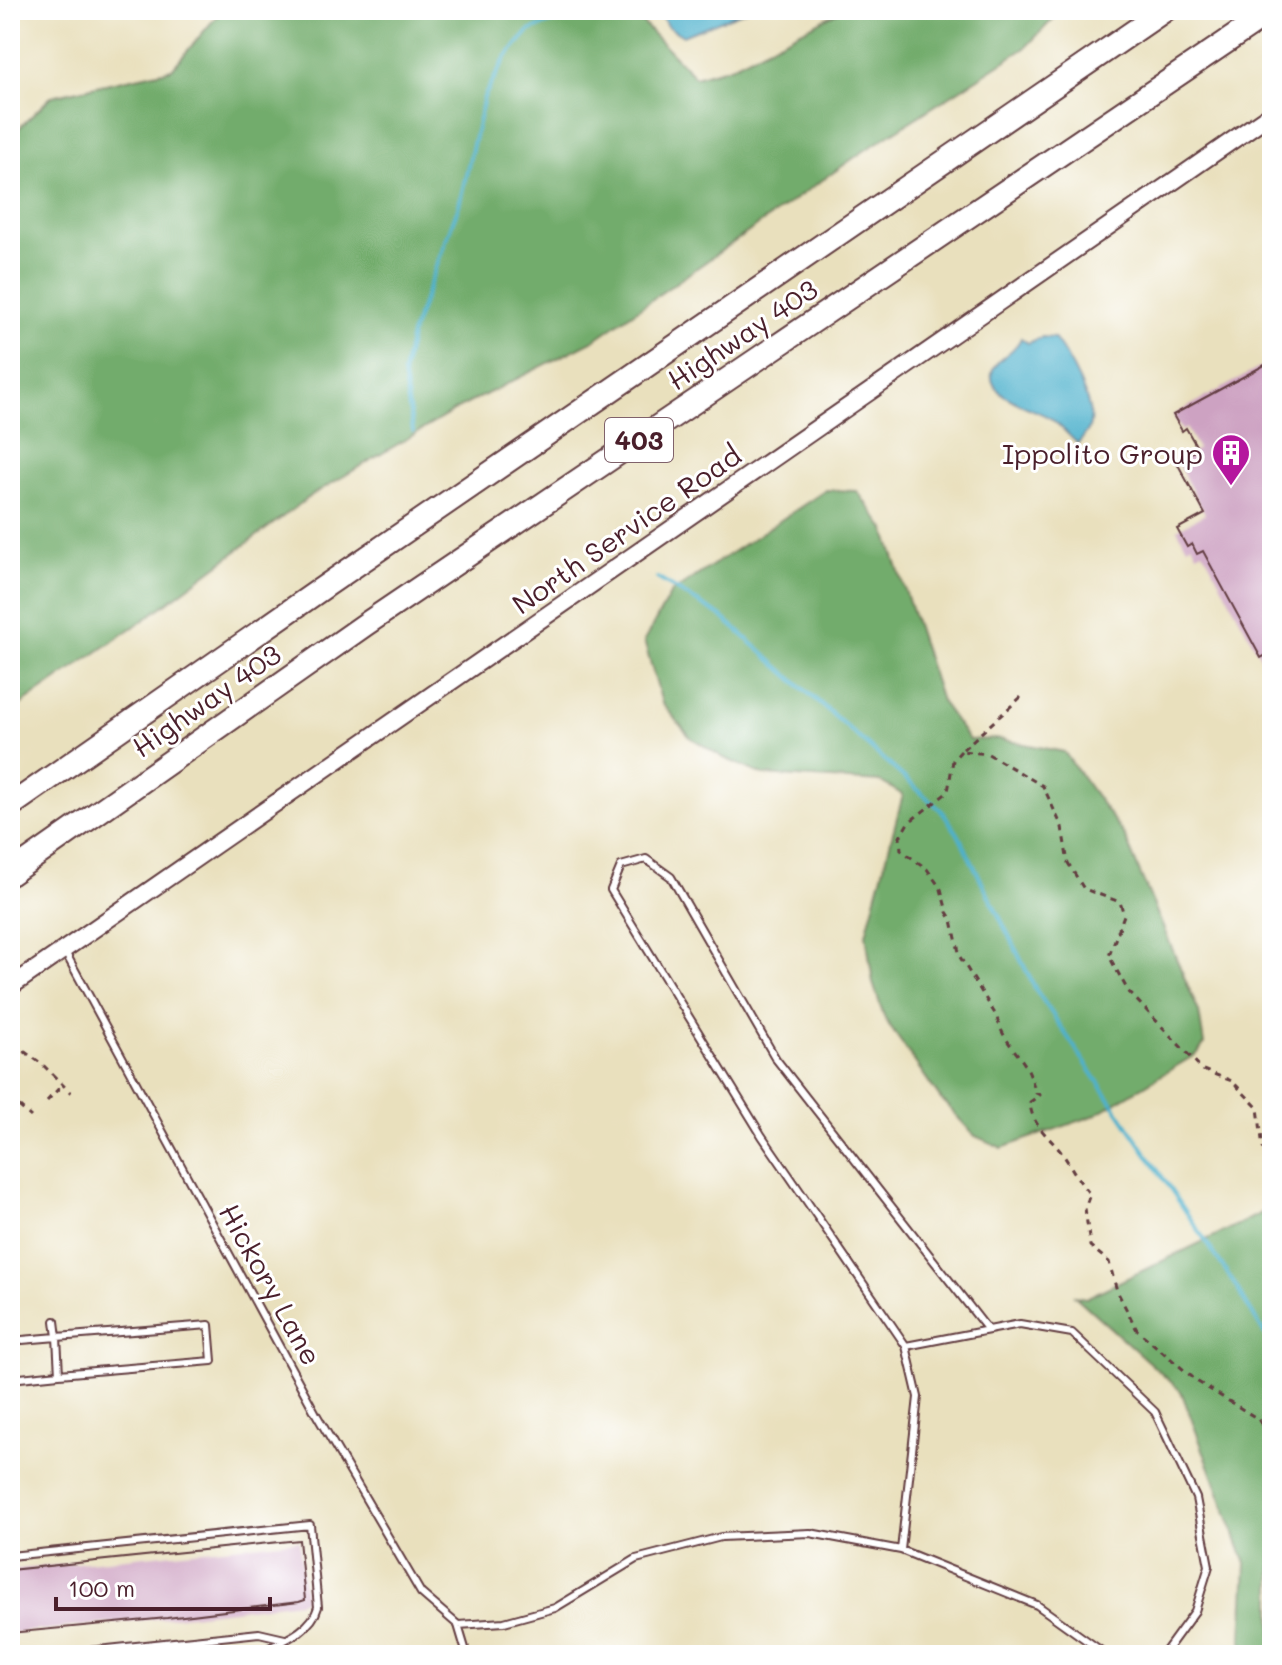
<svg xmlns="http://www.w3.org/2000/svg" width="1282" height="1665" font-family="Mali,sans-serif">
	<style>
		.forest { fill: #72ac6c; stroke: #5e664c; stroke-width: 2 }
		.water { fill: #4db1cc; stroke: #4c687c; stroke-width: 2 }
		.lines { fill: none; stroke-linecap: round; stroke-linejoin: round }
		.stream { stroke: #4db1cc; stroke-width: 4 }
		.building { fill: #cda2c2 }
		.service-casing { stroke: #623c41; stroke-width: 10 }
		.tertiary-casing { stroke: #623c41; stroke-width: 20 }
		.motorway-casing { stroke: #623c41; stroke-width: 26 }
		.path { stroke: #623c41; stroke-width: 3; stroke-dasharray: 6 6; stroke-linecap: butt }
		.service { stroke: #fff; stroke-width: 6 }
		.tertiary { stroke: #fff; stroke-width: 16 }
		.motorway { stroke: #fff; stroke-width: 22 }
		.labels { text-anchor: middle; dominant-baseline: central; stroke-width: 6; stroke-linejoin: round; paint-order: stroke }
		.shield { fill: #fff; stroke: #80626b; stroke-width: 2 }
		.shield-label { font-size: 26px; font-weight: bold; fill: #4a1f2b }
		.street-label { font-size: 28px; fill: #4a1f2b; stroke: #fff }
		.poi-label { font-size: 28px; fill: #4a1f2b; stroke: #fff; text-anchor: end }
	</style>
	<rect width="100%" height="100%" fill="#fff"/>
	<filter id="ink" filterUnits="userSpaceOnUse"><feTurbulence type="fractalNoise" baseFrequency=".0125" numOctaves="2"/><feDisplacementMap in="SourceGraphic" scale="16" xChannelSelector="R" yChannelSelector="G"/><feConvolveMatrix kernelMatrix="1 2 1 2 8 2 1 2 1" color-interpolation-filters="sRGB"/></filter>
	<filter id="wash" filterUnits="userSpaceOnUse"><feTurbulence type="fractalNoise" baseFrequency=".006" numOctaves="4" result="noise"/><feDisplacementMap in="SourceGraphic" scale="32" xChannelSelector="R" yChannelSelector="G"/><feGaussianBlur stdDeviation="1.8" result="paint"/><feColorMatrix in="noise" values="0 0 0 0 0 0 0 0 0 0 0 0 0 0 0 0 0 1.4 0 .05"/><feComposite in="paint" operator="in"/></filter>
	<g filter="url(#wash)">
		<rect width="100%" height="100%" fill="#e9e0bd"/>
		<path class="forest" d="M 222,10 L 630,10 L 695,77 L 730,67 L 842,10 L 1062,10 L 1025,48 L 861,153 L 594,340 L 459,408 L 312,495 L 148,617 L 10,712 L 10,137 L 52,96 L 172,69 Z
			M 826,490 L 857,491 L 885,529 L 941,701 L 969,740 L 999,739 L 1064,752 L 1124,835 L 1199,1012 L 1204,1044 L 1198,1053 L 1093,1116 L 1002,1148 L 975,1136 L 940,1098 L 885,1019 L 873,983 L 866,934 L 903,795 L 881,782 L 763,775 L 724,758 L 690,737 L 662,703 L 644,641 L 671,593 Z
			M 1272,1208 L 1272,1655 L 1244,1655 L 1242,1639 L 1246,1564 L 1181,1391 L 1075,1296 L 1086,1298 Z"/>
		<path class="water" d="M 658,10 L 747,10 L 683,36 L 667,26 Z
			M 1042,337 L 1054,338 C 1067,355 1097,406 1089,428 C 1087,433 1082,439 1078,444 C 1069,436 1060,425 1050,418 C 1034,408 983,396 993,370 C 998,356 1015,353 1021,338 L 1028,343 Z"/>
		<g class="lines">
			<path class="stream" d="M 413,431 L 403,374 L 411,335 L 459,205 L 484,97 L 506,57 L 529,31 L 552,22 L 616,10
				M 657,578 L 721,616 L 942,811 L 958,834 L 1036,990 L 1232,1280 L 1272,1346"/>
		</g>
		<g id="blocks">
			<path class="building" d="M 1272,361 L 1272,652 L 1261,658 L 1203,551 L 1197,554 L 1192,544 L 1187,547 L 1177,529 L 1205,514 L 1176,461 L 1198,449 L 1186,428 L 1182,431 L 1173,415 Z
				M 299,1540 L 305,1600 L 299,1602 L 167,1618 L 10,1633 L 10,1570 Z"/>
		</g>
	</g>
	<g filter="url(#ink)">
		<use href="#blocks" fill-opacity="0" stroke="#623c41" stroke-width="2"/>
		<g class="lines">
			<g class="service-casing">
				<path id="service" d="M 64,950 L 316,1414 L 421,1593 L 458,1625
					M 209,1325 L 212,1361 L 59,1374 L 57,1337 Z
					M 10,1341 L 57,1337 L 55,1321
					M 906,1346 L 1020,1324 L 1072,1333 L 1155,1412 L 1196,1498 L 1209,1566 L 1195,1611 L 1163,1655
					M 10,1379 L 59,1374
					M 901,1550 L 918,1397 L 906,1346 L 762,1136 L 611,890 L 621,866 L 646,859 L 671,877 L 776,1059 L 988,1330
					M 10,1556 L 310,1525 L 318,1607 C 311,1633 277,1643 255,1655
					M 458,1625 L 504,1622 L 555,1608 L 636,1559 L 721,1537 L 810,1533 L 901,1550 L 1037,1605 L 1107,1655
					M 458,1625 L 467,1655
					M 51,1655 L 259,1633 L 285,1639"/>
			</g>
			<g class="tertiary-casing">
				<path id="tertiary" d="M 10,987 L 1272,113"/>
			</g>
			<g class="motorway-casing">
				<path id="motorway" d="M 10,806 L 327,585 L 1165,10
					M 10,874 L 366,624 L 1272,11"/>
			</g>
			<path class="path" d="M 1021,697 L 961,751 L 988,754 L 1043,786 L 1062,827 L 1068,863 L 1084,889 L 1120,902 L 1124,915 L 1109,956 L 1128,991 L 1203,1070 L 1232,1081 L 1258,1108 L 1263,1148 L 1272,1157
				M 961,751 L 953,760 L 948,792 L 908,823 L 900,837 L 901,850 L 927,869 L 941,889 L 947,912 L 952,920 L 960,957 L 997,1017 C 1001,1038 1017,1051 1027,1068 C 1031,1075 1033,1085 1036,1093 L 1040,1095 L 1030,1102 C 1031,1127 1052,1138 1064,1156 C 1074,1171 1078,1181 1090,1194 L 1085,1208 L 1090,1246 L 1109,1262 L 1117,1291 L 1137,1330 L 1198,1382 L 1258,1419 L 1266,1431 L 1267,1475 L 1272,1484
				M 10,1072 L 25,1052 L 42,1064 L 71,1093
				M 10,1098 L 31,1117
				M 47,1101 L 63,1084"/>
			<use href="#service" class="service"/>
			<use href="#tertiary" class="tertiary"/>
			<use href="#motorway" class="motorway"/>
		</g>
	</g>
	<defs>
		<g id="building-pin" transform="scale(2)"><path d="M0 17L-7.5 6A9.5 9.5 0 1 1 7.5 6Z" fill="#b5179e" stroke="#fff"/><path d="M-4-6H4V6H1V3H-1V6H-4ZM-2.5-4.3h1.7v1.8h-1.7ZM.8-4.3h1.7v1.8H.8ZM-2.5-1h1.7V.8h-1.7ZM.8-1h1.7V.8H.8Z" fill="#fff"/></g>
	</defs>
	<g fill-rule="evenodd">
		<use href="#building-pin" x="1231" y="453"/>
	</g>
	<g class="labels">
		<rect class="shield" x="605" y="418" width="68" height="44" rx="6"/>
		<g class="shield-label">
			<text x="639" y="440">403</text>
		</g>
		<g class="street-label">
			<text transform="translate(742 334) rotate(-34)">Highway 403</text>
			<text transform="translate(626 529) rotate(-35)">North Service Road</text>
			<text transform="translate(206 700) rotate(-35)">Highway 403</text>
			<text transform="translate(271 1284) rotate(61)">Hickory Lane</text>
		</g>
		<g class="poi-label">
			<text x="1203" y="453">Ippolito Group</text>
		</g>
	</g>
	<rect width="1282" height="1665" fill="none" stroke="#fff" stroke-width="40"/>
	<path d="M56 1597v12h214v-12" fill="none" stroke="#4a1f2b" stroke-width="4"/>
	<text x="68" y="1597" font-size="24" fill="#4a1f2b" stroke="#ffffff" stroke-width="6" paint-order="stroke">100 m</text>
</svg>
